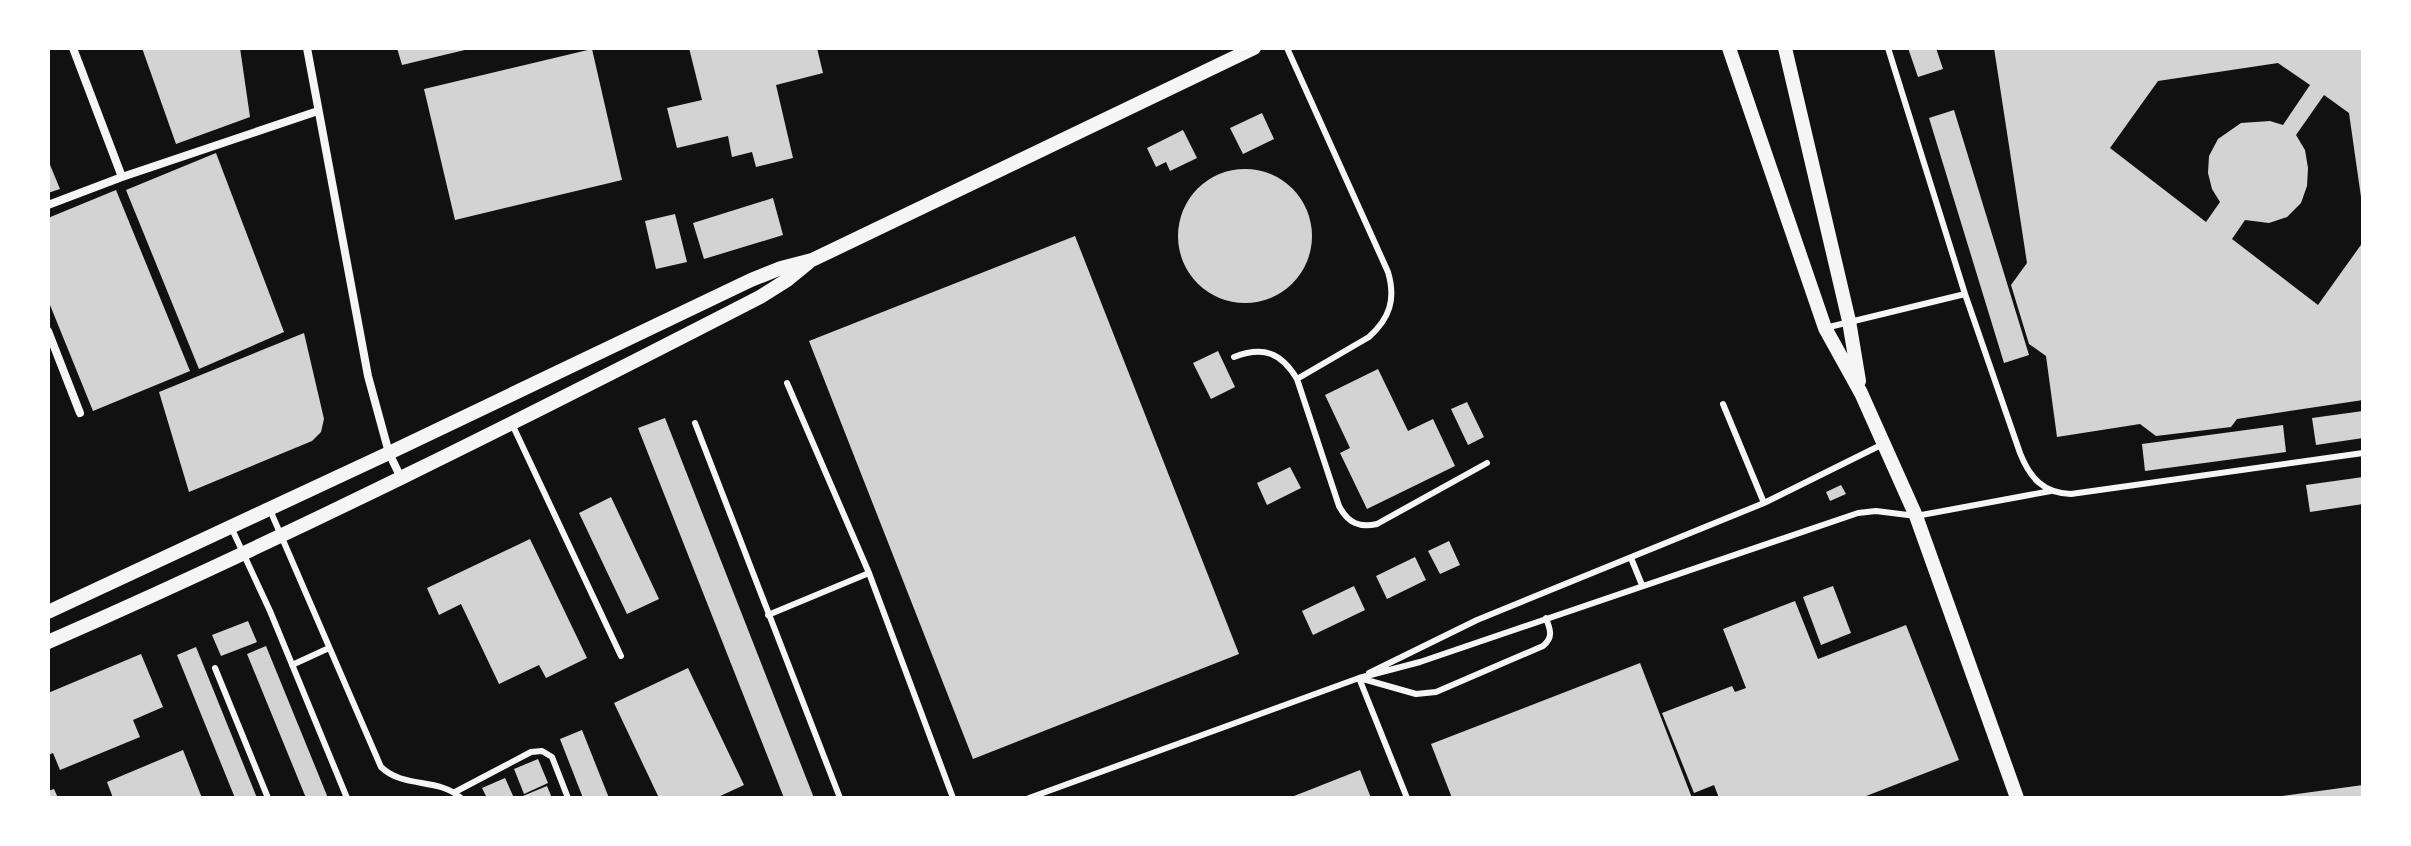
<svg xmlns="http://www.w3.org/2000/svg" width="2411" height="846" font-family="'Source Sans 3',sans-serif">
	<style>
		.building { fill: #d3d3d3; fill-rule: evenodd }
		.lines { fill: none; stroke-linecap: round; stroke-linejoin: round }
		.service { stroke: #f5f5f5; stroke-width: 6 }
		.minor { stroke: #f5f5f5; stroke-width: 8 }
		.tertiary { stroke: #f5f5f5; stroke-width: 14 }
	</style>
	<rect width="100%" height="100%" fill="#111"/>
	<path class="building" d="M 142,48 L 240,48 L 250,117 L 176,144 Z
		M 397,48 L 469,48 L 469,49 L 402,65 Z
		M 689,48 L 817,48 L 823,73 L 776,85 L 793,158 L 756,167 L 752,152 L 732,157 L 728,136 L 677,148 L 667,108 L 702,100 Z
		M 1908,48 L 1936,48 L 1943,69 L 1918,77 Z
		M 1994,48 L 2363,48 L 2363,197 L 2361,197 L 2349,113 L 2324,95 L 2296,135 L 2305,150 L 2308,168 L 2307,186 L 2301,203 L 2287,217 L 2269,223 L 2245,220 L 2232,239 L 2318,305 L 2363,242 L 2363,400 L 2237,419 L 2231,427 L 2156,436 L 2140,424 L 2057,437 L 2046,356 L 2029,344 L 2011,285 L 2027,263 ZM 2278,63 L 2310,85 L 2283,125 L 2270,121 L 2241,123 L 2218,139 L 2209,156 L 2208,173 L 2212,189 L 2220,202 L 2206,222 L 2110,148 L 2158,81 Z
		M 592,49 L 622,180 L 455,220 L 424,89 Z
		M 1954,110 L 2029,355 L 2004,363 L 1929,118 Z
		M 1262,113 L 1274,139 L 1243,154 L 1230,128 Z
		M 1183,130 L 1197,158 L 1170,171 L 1166,162 L 1156,167 L 1147,148 Z
		M 216,153 L 284,332 L 199,369 L 126,190 Z
		M 48,160 L 60,189 L 48,193 Z
		M1178 236a67 67 0 1 1 134 0a67 67 0 1 1-134 0Z
		M 116,190 L 190,371 L 93,411 L 48,300 L 48,218 Z
		M 773,198 L 783,235 L 704,259 L 693,223 Z
		M 675,214 L 687,262 L 656,269 L 645,221 Z
		M 1075,236 L 1239,654 L 973,759 L 809,341 Z
		M 304,333 L 324,419 L 321,432 L 312,441 L 189,492 L 159,392 Z
		M 1218,351 L 1235,387 L 1211,399 L 1193,363 Z
		M 1378,369 L 1408,431 L 1433,419 L 1455,466 L 1367,509 L 1340,453 L 1350,448 L 1325,395 Z
		M 1467,402 L 1484,437 L 1468,445 L 1451,409 Z
		M 2363,411 L 2363,438 L 2316,445 L 2312,418 Z
		M 665,418 L 814,798 L 784,798 L 638,428 Z
		M 2283,425 L 2286,452 L 2145,471 L 2142,444 Z
		M 1290,467 L 1301,488 L 1267,505 L 1257,483 Z
		M 2363,477 L 2363,504 L 2310,512 L 2306,485 Z
		M 1841,485 L 1846,494 L 1830,501 L 1826,492 Z
		M 611,497 L 659,599 L 627,614 L 579,513 Z
		M 530,539 L 587,658 L 546,678 L 539,665 L 499,684 L 461,604 L 439,615 L 427,588 Z
		M 1449,541 L 1460,565 L 1440,574 L 1428,551 Z
		M 1415,557 L 1426,580 L 1387,599 L 1376,576 Z
		M 1354,586 L 1365,610 L 1313,635 L 1302,611 Z
		M 1833,586 L 1851,633 L 1821,645 L 1803,597 Z
		M 1795,601 L 1818,659 L 1906,625 L 1959,760 L 1861,798 L 1719,798 L 1714,785 L 1694,793 L 1662,713 L 1732,686 L 1735,692 L 1746,688 L 1723,629 Z
		M 248,621 L 257,642 L 221,656 L 212,635 Z
		M 266,646 L 328,798 L 306,798 L 247,654 Z
		M 196,647 L 257,798 L 235,798 L 177,655 Z
		M 141,654 L 163,707 L 133,720 L 140,737 L 60,770 L 53,753 L 48,755 L 48,693 Z
		M 1640,663 L 1692,798 L 1452,798 L 1431,744 Z
		M 688,668 L 744,785 L 716,798 L 659,798 L 614,703 Z
		M 582,730 L 609,798 L 583,798 L 560,739 Z
		M 183,750 L 202,798 L 113,798 L 107,782 Z
		M 538,759 L 548,783 L 524,794 L 514,769 Z
		M 1360,770 L 1371,798 L 1289,798 Z
		M 505,778 L 514,798 L 487,798 L 482,788 Z
		M 2363,785 L 2363,798 L 2282,798 L 2282,796 Z
		M 547,786 L 552,798 L 518,798 Z
		M 54,789 L 58,798 L 48,798 L 48,791 Z"/>
	<g class="lines">
		<path class="service" d="M 1287,48 L 1388,272 C 1396,299 1390,318 1369,337 L 1297,379
			M 1888,48 L 1965,294 L 2020,453 C 2030,478 2043,493 2071,494 L 2363,453
			M 1825,328 L 1965,294
			M 1234,357 C 1263,346 1281,352 1297,379 L 1339,506 C 1348,523 1359,528 1377,524 L 1487,463
			M 787,383 L 869,573 L 953,798
			M 1723,404 L 1764,503
			M 695,423 L 840,798
			M 512,424 L 621,656
			M 270,510 L 381,767 C 404,789 438,777 461,798
			M 231,527 L 270,611 L 347,798
			M 1631,558 L 1642,585
			M 768,615 L 869,573
			M 292,665 L 329,648
			M 215,668 L 268,798
			M 1369,673 L 1477,620 L 1764,503 L 1881,445
			M 1359,678 L 1407,798
			M 1363,679 L 1416,694 L 1436,692 L 1543,646 C 1554,637 1550,629 1546,618
			M 455,792 L 531,752 L 542,751 L 552,757 L 568,798
			M 1029,798 L 1359,678 L 1420,662 L 1858,513 L 1876,511 L 1916,516 L 2051,491"/>
		<path class="minor" d="M 73,48 L 122,177
			M 307,48 L 368,376 L 389,453 L 401,478
			M 48,205 L 122,177 L 318,111
			M 48,331 L 80,413"/>
		<path class="tertiary" d="M 1729,48 L 1825,328 L 1861,393 L 1916,516 L 2017,798
			M 1785,48 L 1849,321 L 1859,381
			M 48,612 L 389,453 L 751,280 L 781,268 L 812,260 L 1254,48
			M 48,642 C 290,536 525,418 760,297 L 787,280 L 809,262"/>
	</g>
	<rect width="2411" height="846" fill="none" stroke="#ffffff" stroke-width="100"/>
</svg>
